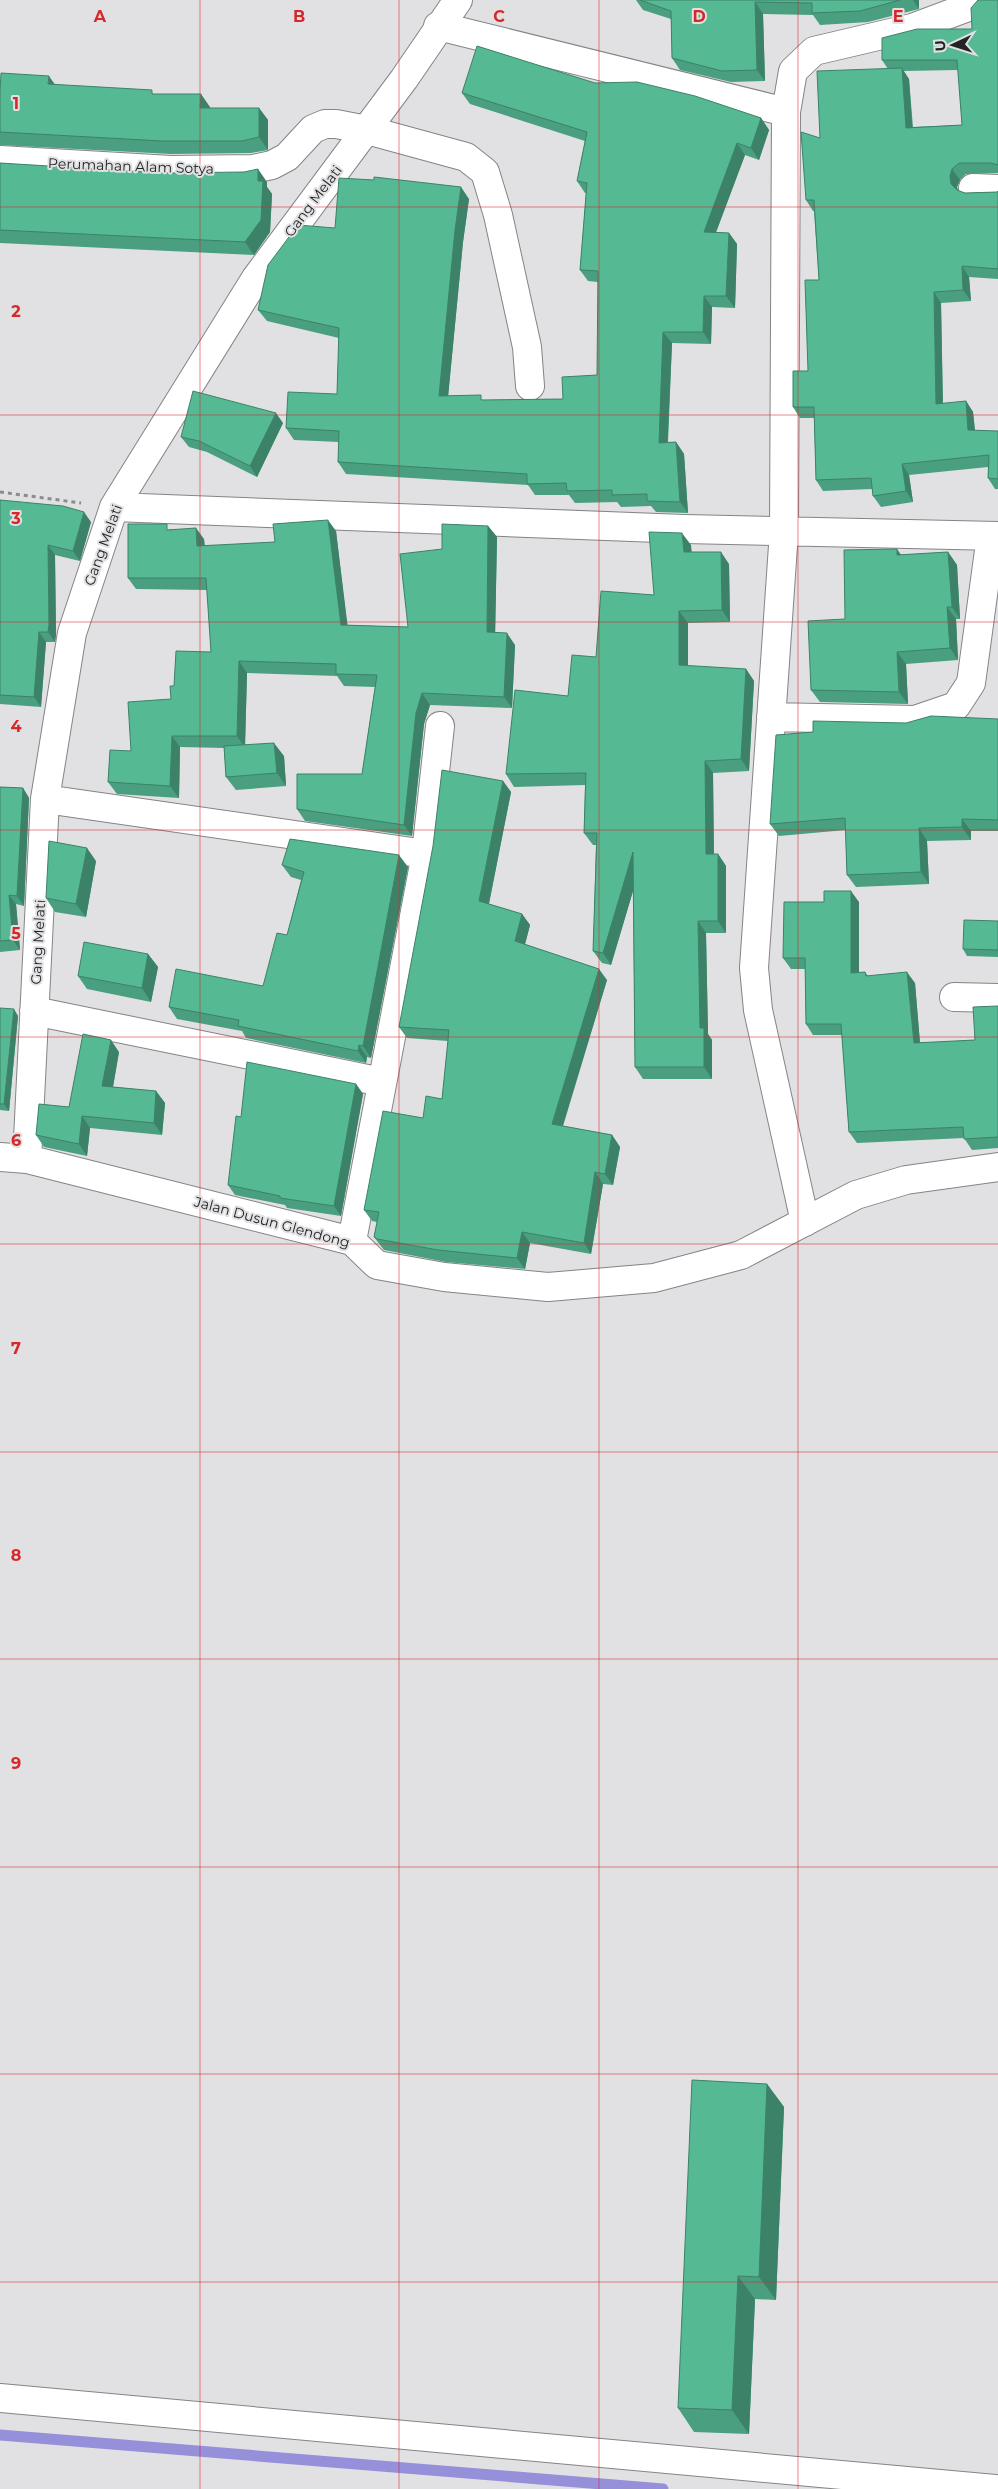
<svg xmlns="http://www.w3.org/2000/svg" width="998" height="2489" font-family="Montserrat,sans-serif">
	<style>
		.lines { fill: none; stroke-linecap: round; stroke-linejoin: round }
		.stream { stroke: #9690da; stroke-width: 11 }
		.minor-casing { stroke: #848487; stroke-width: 30 }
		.path { stroke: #8b8b8e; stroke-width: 3; stroke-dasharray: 4 4; stroke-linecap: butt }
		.minor { stroke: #fff; stroke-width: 28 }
		.wall { fill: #499f7f; fill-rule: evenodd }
		.shaded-wall { fill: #3c8268 }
		.building { fill: #55b994; stroke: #3c8268 }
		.grid { fill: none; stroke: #d62828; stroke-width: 1; stroke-opacity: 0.55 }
		.labels { text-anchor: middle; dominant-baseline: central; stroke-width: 4; stroke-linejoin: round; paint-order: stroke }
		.street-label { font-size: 14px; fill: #232324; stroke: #e1e1e4 }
		.grid-label { font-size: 16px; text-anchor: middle; font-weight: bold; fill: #d62828; stroke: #e1e1e4; stroke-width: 4; stroke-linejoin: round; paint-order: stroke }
	</style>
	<rect width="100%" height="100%" fill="#e1e1e4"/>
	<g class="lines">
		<path class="stream" d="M 0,2435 L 663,2489"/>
		<g class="minor-casing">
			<path id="minor" d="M 438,26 L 786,112
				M 0,160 L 171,170 L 253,169 L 272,165 L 287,157 L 313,129 L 325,124 L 336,124 L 367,130 L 466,157 L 485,172 L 498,215 L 527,347 L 530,386
				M 973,188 L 998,189
				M 114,507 L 684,529 L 998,536
				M 771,717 L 915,720 L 956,706 L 971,683 L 991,536
				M 45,799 L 426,854 L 440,726
				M 954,997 L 998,998
				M 34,1011 L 382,1082
				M 0,1157 L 27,1159 L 352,1241 L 377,1265 L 444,1277 L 548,1287 L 654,1278 L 741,1255 L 856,1195 L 906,1180 L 998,1167
				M 27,1159 L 45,799 L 72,633 L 114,507 L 256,278 L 404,79 L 458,0
				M 805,1222 L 758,1010 L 754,968 L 784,531 L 786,112 L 793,71 L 814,51 L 912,28 L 971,6 L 975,0
				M 352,1241 L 426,854
				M 0,2398 L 995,2489"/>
		</g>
		<path class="path" d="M 0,492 L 81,503"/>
		<use href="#minor" class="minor"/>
	</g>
	<path class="wall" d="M 636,0 L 919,0 L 919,9 L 868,22 L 820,25 L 813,15 L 763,14 L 765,81 L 731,82 L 680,70 L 672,58 L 671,19 L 643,10 Z
		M 998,0 L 998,173 L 966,174 L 960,180 L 957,187 L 958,191 L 965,193 L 997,192 L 998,191 L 998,279 L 969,277 L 971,301 L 941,303 L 943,404 L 966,401 L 973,412 L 975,431 L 998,431 L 998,489 L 995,489 L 988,478 L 988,467 L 909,475 L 913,502 L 881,507 L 873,496 L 872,489 L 823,491 L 816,480 L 814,418 L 800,418 L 793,407 L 808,371 L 819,280 L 814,211 L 813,211 L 806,200 L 820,138 L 888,69 L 882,60 L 972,29 ZM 958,70 L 962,125 L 913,127 L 909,79 L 903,71 Z
		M 595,83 L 761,118 L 769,130 L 759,160 L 745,155 L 716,232 L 729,233 L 737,244 L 735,308 L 712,307 L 711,344 L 672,343 L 668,443 L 676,442 L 684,454 L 688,513 L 656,512 L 651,506 L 621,507 L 617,502 L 575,503 L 569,495 L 535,495 L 528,485 L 346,474 L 338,462 L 339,442 L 294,440 L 286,428 L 337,394 L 339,338 L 267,321 L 258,310 L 335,228 L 469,199 L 463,242 L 448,396 L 485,400 L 563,399 L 597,375 L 598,282 L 588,281 L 580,270 L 586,193 L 585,193 L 577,181 L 585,141 L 470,104 L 462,93 Z
		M 55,85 L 155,94 L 210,107 L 210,108 L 259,108 L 268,120 L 268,150 L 251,153 L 171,154 L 0,145 L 0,92 Z
		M 0,163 L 267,182 L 267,187 L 272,194 L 270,232 L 254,255 L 0,243 Z
		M 283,423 L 257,477 L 207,452 L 189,447 L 181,437 Z
		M 0,500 L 91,522 L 80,561 L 55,555 L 56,635 L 55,642 L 46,642 L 41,707 L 0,704 Z
		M 488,526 L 497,537 L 495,632 L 515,645 L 512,708 L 430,705 L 424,724 L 412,836 L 305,821 L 297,809 L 362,774 L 375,687 L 344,686 L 337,676 L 247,673 L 245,745 L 284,756 L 286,786 L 236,790 L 226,777 L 224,748 L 180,747 L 179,798 L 117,794 L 108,782 L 171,699 L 174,686 L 211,652 L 207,590 L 136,589 L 128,578 L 170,529 L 204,539 L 205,546 L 275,542 L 336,531 L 347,625 L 408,627 L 442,549 Z
		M 691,545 L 691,552 L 729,564 L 730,622 L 688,623 L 688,666 L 746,669 L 754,681 L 749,771 L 713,773 L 714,854 L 718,854 L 726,866 L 726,933 L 706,933 L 708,1034 L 712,1040 L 712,1079 L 643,1079 L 635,1067 L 633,891 L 611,965 L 602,963 L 593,951 L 596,845 L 593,845 L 584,833 L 585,785 L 514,787 L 506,774 L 568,696 L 596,657 L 654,595 Z
		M 948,552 L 957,565 L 960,619 L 956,619 L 958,660 L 906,664 L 908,704 L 820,702 L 811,690 L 901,555 Z
		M 998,719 L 998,831 L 971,831 L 971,840 L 927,841 L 929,884 L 856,887 L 847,875 L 846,830 L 779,836 L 770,824 L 906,723 Z
		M 503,781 L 511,792 L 489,904 L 522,914 L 530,925 L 525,944 L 607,980 L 562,1126 L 612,1135 L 620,1147 L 613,1185 L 603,1184 L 591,1254 L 530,1243 L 525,1269 L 446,1262 L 384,1250 L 374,1237 L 377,1222 L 372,1221 L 364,1210 L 423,1118 L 442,1099 L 448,1041 L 407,1038 L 399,1027 Z
		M 0,787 L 23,788 L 29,798 L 24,906 L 16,904 L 20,950 L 0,952 Z
		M 96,861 L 86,917 L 55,912 L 46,898 Z
		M 282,865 L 408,867 L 371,1058 L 367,1057 L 366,1063 L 246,1038 L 242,1031 L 177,1019 L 169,1007 L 263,986 L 287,935 L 301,880 L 291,877 Z
		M 824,902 L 859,902 L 859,973 L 865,972 L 868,976 L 915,983 L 920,1043 L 975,1040 L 998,1006 L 998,1148 L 972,1150 L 964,1138 L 857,1143 L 849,1132 L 842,1035 L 813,1035 L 806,1024 L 805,969 L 791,969 L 783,958 Z
		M 998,921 L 998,957 L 967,956 L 963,949 Z
		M 148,954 L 158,967 L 151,1002 L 87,989 L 78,976 Z
		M 0,1008 L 18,1016 L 9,1111 L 0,1110 Z
		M 119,1052 L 113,1087 L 156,1091 L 165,1103 L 162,1135 L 90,1128 L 87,1156 L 44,1147 L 36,1135 L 69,1107 Z
		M 356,1084 L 363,1094 L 341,1216 L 287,1208 L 285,1205 L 235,1195 L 228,1185 L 241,1117 Z
		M 767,2084 L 784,2107 L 776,2300 L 755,2299 L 749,2434 L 694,2432 L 678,2408 Z"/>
	<path class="shaded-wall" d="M 913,0 L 919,0 L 919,9 Z
		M 755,2 L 763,14 L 765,81 L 757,70 Z
		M 902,68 L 909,79 L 913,138 L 906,128 Z
		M 49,76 L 58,89 L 48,84 Z
		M 201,94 L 210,107 L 210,121 L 200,108 Z
		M 259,108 L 268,120 L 268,150 L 259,137 Z
		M 761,118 L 769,130 L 759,160 L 751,148 Z
		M 737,143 L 745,155 L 712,243 L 704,232 Z
		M 258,169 L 267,182 L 267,187 L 272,194 L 270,232 L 254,255 L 245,242 L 258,181 Z
		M 952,169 L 960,180 L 957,187 L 959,195 L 951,184 L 950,176 Z
		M 461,187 L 469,199 L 463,242 L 447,408 L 439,396 L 455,230 Z
		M 729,233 L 737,244 L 735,308 L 726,296 Z
		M 962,266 L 969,277 L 971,301 L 963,290 Z
		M 934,292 L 941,303 L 943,415 L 936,404 Z
		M 704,296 L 712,307 L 711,344 L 703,332 Z
		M 663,332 L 672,343 L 667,455 L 659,443 Z
		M 966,401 L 973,412 L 976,441 L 968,430 Z
		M 276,413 L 283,423 L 257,477 L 250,466 Z
		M 676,442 L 684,454 L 688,513 L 680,502 Z
		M 902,464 L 909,475 L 913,502 L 906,491 Z
		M 84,512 L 91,522 L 80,561 L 73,551 Z
		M 328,520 L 336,531 L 349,637 L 341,625 Z
		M 488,526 L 497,537 L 495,643 L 487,632 Z
		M 196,528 L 204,539 L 205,558 L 197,546 Z
		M 682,533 L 691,545 L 693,564 L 684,552 Z
		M 48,545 L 55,555 L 56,635 L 55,642 L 48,632 Z
		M 897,549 L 906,562 L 897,555 Z
		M 721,552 L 729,564 L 730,622 L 722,610 Z
		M 948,552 L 957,565 L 960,619 L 952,607 Z
		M 947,607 L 956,619 L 958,660 L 950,648 Z
		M 679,611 L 688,623 L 688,677 L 679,665 Z
		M 39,632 L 46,642 L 41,707 L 34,697 Z
		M 507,633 L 515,645 L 512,708 L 504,697 Z
		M 897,652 L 906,664 L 908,704 L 899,692 Z
		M 239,661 L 247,673 L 245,748 L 237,736 Z
		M 746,669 L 754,681 L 749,771 L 741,759 Z
		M 422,693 L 430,705 L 424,724 L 412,836 L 404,825 L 416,713 Z
		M 172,736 L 180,747 L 179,798 L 170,786 Z
		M 274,743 L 284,756 L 286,786 L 277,773 Z
		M 705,761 L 713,773 L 714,866 L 706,854 Z
		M 503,781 L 511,792 L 487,913 L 479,901 Z
		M 23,788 L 29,798 L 24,906 L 17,896 Z
		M 962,819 L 971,831 L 971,840 L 962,827 Z
		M 919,828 L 927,841 L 929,884 L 921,872 Z
		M 87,848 L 96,861 L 86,917 L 76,904 Z
		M 633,852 L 641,864 L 611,965 L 603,953 Z
		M 718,854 L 726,866 L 726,933 L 718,921 Z
		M 399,855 L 408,867 L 371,1058 L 363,1046 Z
		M 851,891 L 859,902 L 859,985 L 851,973 Z
		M 9,895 L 16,904 L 20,950 L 13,940 Z
		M 522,914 L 530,925 L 523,952 L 515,941 Z
		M 698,921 L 706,933 L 708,1034 L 712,1040 L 712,1079 L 704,1067 L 700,1028 Z
		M 148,954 L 158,967 L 151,1002 L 142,988 Z
		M 599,969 L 607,980 L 560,1136 L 552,1124 Z
		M 907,972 L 915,983 L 921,1055 L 914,1043 Z
		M 14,1009 L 18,1016 L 9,1111 L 4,1104 Z
		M 111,1040 L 119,1052 L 111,1098 L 102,1086 Z
		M 359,1045 L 367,1057 L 366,1063 L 358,1051 Z
		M 356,1084 L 363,1094 L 341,1216 L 334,1206 Z
		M 156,1091 L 165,1103 L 162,1135 L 154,1123 Z
		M 82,1116 L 90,1128 L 87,1156 L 79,1144 Z
		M 612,1135 L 620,1147 L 613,1185 L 605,1174 Z
		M 595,1172 L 603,1184 L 591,1254 L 584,1243 Z
		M 522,1232 L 530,1243 L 525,1269 L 517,1258 Z
		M 767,2084 L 784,2107 L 776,2300 L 759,2277 Z
		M 738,2276 L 755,2299 L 749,2434 L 732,2410 Z"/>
	<path class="building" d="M 640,0 L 900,0 L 860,11 L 812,13 L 812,3 L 755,2 L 757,70 L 722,71 L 672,58 L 671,11 Z
		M 978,0 L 998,0 L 998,165 L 991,163 L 959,163 L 952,169 L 950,176 L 951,184 L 957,190 L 965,193 L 997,192 L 998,191 L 998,269 L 962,266 L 963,290 L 934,292 L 936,404 L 966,401 L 968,430 L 998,431 L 998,479 L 988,478 L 989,455 L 902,464 L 906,491 L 873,496 L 871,478 L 816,480 L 814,407 L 793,407 L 793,371 L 808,371 L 805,280 L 819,280 L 814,200 L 806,200 L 801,132 L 820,138 L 817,71 L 902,68 L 906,128 L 962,125 L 957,60 L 882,60 L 882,38 L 917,29 L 972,29 L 971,8 Z
		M 477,46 L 595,83 L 637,82 L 695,96 L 761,118 L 751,148 L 737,143 L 704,232 L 729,233 L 726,296 L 704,296 L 703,332 L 663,332 L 659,443 L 676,442 L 680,502 L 647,501 L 647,494 L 612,495 L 612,490 L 567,491 L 566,483 L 527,484 L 527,474 L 338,462 L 339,431 L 286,428 L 288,392 L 337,394 L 339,328 L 258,310 L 268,265 L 298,225 L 335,228 L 339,178 L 374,180 L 374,177 L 461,187 L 455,230 L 439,396 L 481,395 L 481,400 L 563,399 L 562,377 L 597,375 L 598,271 L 580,270 L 587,183 L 577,181 L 587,132 L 462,93 Z
		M 1,73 L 49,76 L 48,84 L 152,90 L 152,94 L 201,94 L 200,108 L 259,108 L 259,137 L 242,141 L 162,141 L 0,132 L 0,92 Z
		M 0,163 L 162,173 L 244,172 L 258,169 L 258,181 L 263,181 L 261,220 L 245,242 L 0,230 Z
		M 193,391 L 276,413 L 250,466 L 199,441 L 181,437 Z
		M 0,500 L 63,506 L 84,512 L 73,551 L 48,545 L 49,625 L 48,632 L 39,632 L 34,697 L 0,695 Z
		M 328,520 L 341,625 L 408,627 L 400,554 L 442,549 L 442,524 L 488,526 L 487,632 L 507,633 L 504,697 L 422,693 L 416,713 L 404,825 L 297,809 L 297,774 L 362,774 L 377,675 L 336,674 L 336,664 L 239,661 L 237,736 L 172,736 L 170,786 L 108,782 L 110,750 L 131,751 L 128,702 L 171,699 L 170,686 L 174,686 L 176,651 L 211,652 L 206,578 L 128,578 L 128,524 L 167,524 L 167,530 L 196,528 L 197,546 L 275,542 L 273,524 Z
		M 649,532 L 682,533 L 684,552 L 721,552 L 722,610 L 679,611 L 679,665 L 746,669 L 741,759 L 705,761 L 706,854 L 718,854 L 718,921 L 698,921 L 700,1028 L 704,1028 L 704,1067 L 635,1067 L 633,852 L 603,953 L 593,951 L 597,833 L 584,833 L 586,773 L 506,774 L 515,690 L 568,696 L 572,655 L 596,657 L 601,591 L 654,595 Z
		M 897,549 L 897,555 L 948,552 L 952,607 L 947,607 L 950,648 L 897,652 L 899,692 L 811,690 L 808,621 L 845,619 L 844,550 Z
		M 931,716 L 998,719 L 998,820 L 962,819 L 962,827 L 919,828 L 921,872 L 847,875 L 845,818 L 770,824 L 776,735 L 813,732 L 813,721 L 906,723 Z
		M 274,743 L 277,773 L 226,777 L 224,746 Z
		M 442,770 L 503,781 L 479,901 L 522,914 L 515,941 L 599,969 L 552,1124 L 612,1135 L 605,1174 L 595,1172 L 584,1243 L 522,1232 L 517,1258 L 438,1250 L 377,1239 L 374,1237 L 379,1212 L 364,1210 L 383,1111 L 423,1118 L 426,1096 L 442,1099 L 449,1030 L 399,1027 L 433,846 Z
		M 0,787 L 23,788 L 17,896 L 9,895 L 13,940 L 0,941 Z
		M 290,839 L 399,855 L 363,1046 L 359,1045 L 358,1051 L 238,1026 L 239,1020 L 169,1007 L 176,969 L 263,986 L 277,933 L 287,935 L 304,872 L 282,865 Z
		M 49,841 L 87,848 L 76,904 L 46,898 Z
		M 824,891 L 851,891 L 851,973 L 865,972 L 866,976 L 907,972 L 914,1043 L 975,1040 L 973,1007 L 998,1006 L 998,1137 L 964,1139 L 963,1127 L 849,1132 L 841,1024 L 806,1024 L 805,958 L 783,958 L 784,902 L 824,902 Z
		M 964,920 L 998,921 L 998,950 L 963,949 Z
		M 84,942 L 148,954 L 142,988 L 78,976 Z
		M 0,1008 L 14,1009 L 4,1104 L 0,1104 Z
		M 83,1034 L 111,1040 L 102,1086 L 156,1091 L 154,1123 L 82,1116 L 79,1144 L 36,1135 L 39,1104 L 69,1107 Z
		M 247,1062 L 356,1084 L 334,1206 L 280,1198 L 280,1196 L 228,1185 L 236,1116 L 241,1117 Z
		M 692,2080 L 767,2084 L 759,2277 L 738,2276 L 732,2410 L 678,2408 Z"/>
	<path class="grid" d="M 200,0 L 200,2489M 399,0 L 399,2489M 599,0 L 599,2489M 798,0 L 798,2489M 0,207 L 998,207M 0,415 L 998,415M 0,622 L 998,622M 0,830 L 998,830M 0,1037 L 998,1037M 0,1244 L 998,1244M 0,1452 L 998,1452M 0,1659 L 998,1659M 0,1867 L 998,1867M 0,2074 L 998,2074M 0,2282 L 998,2282"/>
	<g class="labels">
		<g class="street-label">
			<text transform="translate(131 166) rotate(2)">Perumahan Alam Sotya</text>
			<text transform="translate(313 201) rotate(-53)">Gang Melati</text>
			<text transform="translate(103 545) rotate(-70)">Gang Melati</text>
			<text transform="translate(38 942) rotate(-87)">Gang Melati</text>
			<text transform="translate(272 1222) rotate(15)">Jalan Dusun Glendong</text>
		</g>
	</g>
	<g class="grid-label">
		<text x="100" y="22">A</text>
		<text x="299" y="22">B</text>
		<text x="499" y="22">C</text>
		<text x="699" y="22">D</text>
		<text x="898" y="22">E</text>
		<text x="16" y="109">1</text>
		<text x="16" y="317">2</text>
		<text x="16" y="524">3</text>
		<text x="16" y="732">4</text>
		<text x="16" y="939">5</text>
		<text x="16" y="1146">6</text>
		<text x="16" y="1354">7</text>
		<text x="16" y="1561">8</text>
		<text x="16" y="1769">9</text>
	</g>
	<g transform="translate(953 45) rotate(266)" stroke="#e1e1e4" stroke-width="4" paint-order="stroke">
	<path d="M0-4L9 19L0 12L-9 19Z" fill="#232324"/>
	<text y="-8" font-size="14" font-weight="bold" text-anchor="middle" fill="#232324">U</text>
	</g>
</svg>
